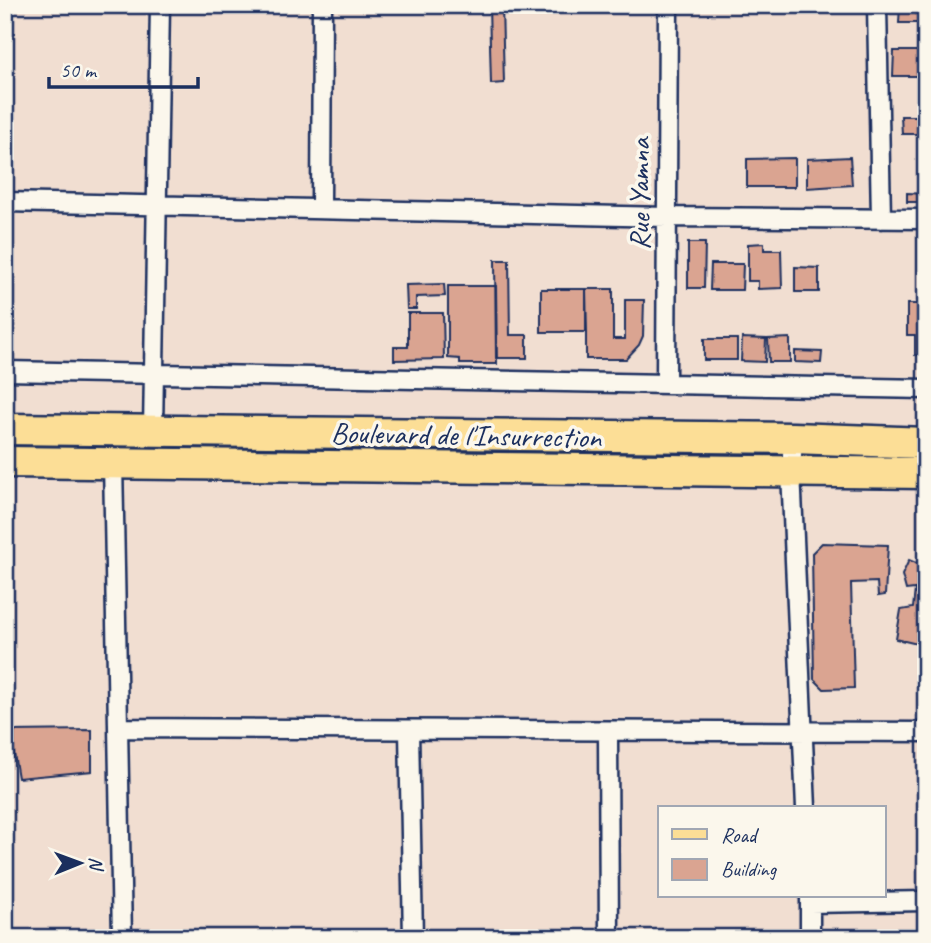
<svg xmlns="http://www.w3.org/2000/svg" width="931" height="943" font-family="Caveat,sans-serif">
	<style>
		.building { fill: #daa491; stroke: #1b2f5e; stroke-width: 2 }
		.lines { fill: none; stroke-linecap: round; stroke-linejoin: round }
		.street-casing { stroke: #1b2f5e; stroke-width: 23 }
		.primary-casing { stroke: #1b2f5e; stroke-width: 35 }
		.street { stroke: #fbf7ec; stroke-width: 18 }
		.primary { stroke: #fcde96; stroke-width: 30 }
		.labels { text-anchor: middle; dominant-baseline: central; stroke-width: 7; stroke-linejoin: round; paint-order: stroke }
		.street-label { font-size: 30px; fill: #1b2f5e; stroke: #fbf7ec }
	</style>
	<rect width="100%" height="100%" fill="#f1ded1"/>
	<filter id="ink" filterUnits="userSpaceOnUse"><feTurbulence type="fractalNoise" baseFrequency=".0143" numOctaves="2"/><feDisplacementMap in="SourceGraphic" scale="14" xChannelSelector="R" yChannelSelector="G"/><feConvolveMatrix kernelMatrix="1 2 1 2 8 2 1 2 1" color-interpolation-filters="sRGB"/></filter>
	<g filter="url(#ink)">
		<path class="building" d="M 489,5 L 502,5 L 504,83 L 491,84 Z
			M 900,5 L 926,5 L 926,23 L 899,23 Z
			M 894,51 L 926,51 L 926,76 L 893,76 Z
			M 901,116 L 926,116 L 926,134 L 902,134 Z
			M 850,157 L 852,185 L 807,188 L 807,159 Z
			M 795,158 L 795,187 L 747,187 L 747,159 Z
			M 907,193 L 926,194 L 926,202 L 907,202 Z
			M 688,243 L 705,243 L 704,288 L 688,288 Z
			M 764,243 L 764,250 L 781,250 L 782,288 L 758,289 L 758,281 L 748,281 L 748,244 Z
			M 495,260 L 509,260 L 510,335 L 527,335 L 527,358 L 496,358 Z
			M 711,264 L 743,264 L 742,290 L 710,290 Z
			M 795,267 L 819,268 L 819,292 L 795,292 Z
			M 444,284 L 445,296 L 416,297 L 416,309 L 407,309 L 406,285 Z
			M 448,286 L 496,286 L 497,364 L 460,364 L 460,359 L 448,358 Z
			M 541,289 L 586,289 L 587,332 L 541,332 Z
			M 586,289 L 613,289 L 613,339 L 625,339 L 625,300 L 644,300 L 643,336 L 639,345 L 626,359 L 586,359 Z
			M 907,304 L 926,304 L 926,355 L 915,355 L 915,335 L 907,335 Z
			M 408,313 L 443,313 L 444,359 L 394,360 L 394,347 L 408,347 Z
			M 742,338 L 766,339 L 765,362 L 741,361 Z
			M 790,338 L 790,362 L 769,362 L 768,339 Z
			M 704,339 L 737,339 L 737,360 L 704,360 Z
			M 795,351 L 822,352 L 821,363 L 795,362 Z
			M 822,543 L 888,545 L 885,595 L 878,596 L 877,582 L 851,583 L 854,688 L 824,689 L 814,679 L 812,553 Z
			M 926,556 L 926,646 L 896,639 L 901,610 L 913,608 L 915,589 L 906,590 L 902,575 L 909,560 L 916,563 Z
			M 92,730 L 92,771 L 18,778 L 10,731 Z"/>
		<g class="lines">
			<g class="street-casing">
				<path id="street" d="M 877,5 L 881,219
					M 5,202 L 667,217 L 926,219
					M 321,207 L 322,5
					M 5,371 L 926,389
					M 666,384 L 668,5
					M 153,431 L 160,5
					M 793,438 L 791,471 L 806,808
					M 113,462 L 122,938
					M 119,728 L 926,732
					M 409,731 L 413,938
					M 608,733 L 609,938
					M 810,896 L 810,938
					M 810,903 L 926,901"/>
			</g>
			<g class="primary-casing">
				<path id="primary" d="M 5,429 L 793,438 L 926,443
					M 5,462 L 926,473"/>
			</g>
			<use href="#street" class="street"/>
			<use href="#primary" class="primary"/>
		</g>
	</g>
	<g class="labels">
		<g class="street-label">
			<text transform="translate(639 194) rotate(-90)">Rue Yamna</text>
			<text transform="translate(466 435) rotate(1)">Boulevard de l'Insurrection</text>
		</g>
	</g>
	<rect width="931" height="943" fill="none" stroke="#fbf7ec" stroke-width="28"/>
	<rect x="14" y="14" width="903" height="915" fill="none" stroke="#1b2f5e" stroke-width="2.5" filter="url(#ink)"/>
	<rect x="658" y="806" width="228" height="91" fill="#fbf7ec" stroke="#a1a7b3" stroke-width="2"/>
	<rect x="672" y="829" width="35" height="10" fill="#fcde96" stroke="#a1a7b3" stroke-width="2"/>
	<text x="721" y="842" font-size="21" fill="#1b2f5e">Road</text>
	<rect x="672" y="859" width="35" height="21" fill="#daa491" stroke="#a1a7b3" stroke-width="2"/>
	<text x="721" y="876" font-size="21" fill="#1b2f5e">Building</text>
	<g transform="translate(80 863) rotate(89)" stroke="#fbf7ec" stroke-width="5" paint-order="stroke">
	<path d="M0-5L12 26L0 18L-12 26Z" fill="#1b2f5e"/>
	<text y="-10" font-size="19" font-weight="bold" text-anchor="middle" fill="#1b2f5e">N</text>
	</g>
	<path d="M49 77v10h149v-10" fill="none" stroke="#1b2f5e" stroke-width="3.5"/>
	<text x="60" y="77" font-size="21" fill="#1b2f5e" stroke="#fbf7ec" stroke-width="5" paint-order="stroke">50 m</text>
</svg>
